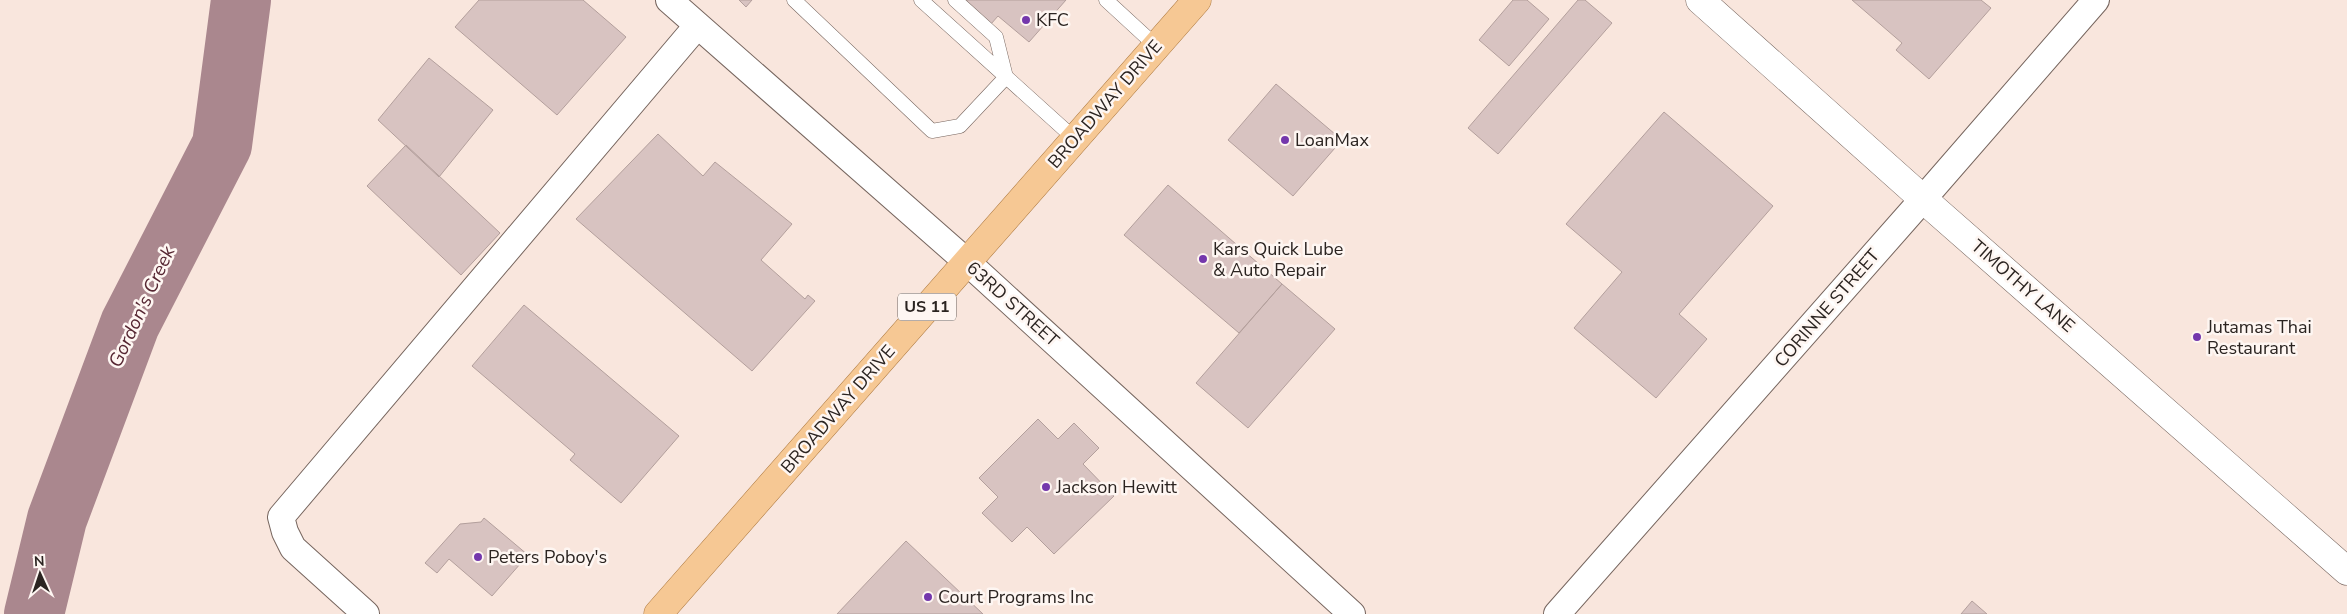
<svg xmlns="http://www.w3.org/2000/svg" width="2347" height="614" font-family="'Nunito Sans',sans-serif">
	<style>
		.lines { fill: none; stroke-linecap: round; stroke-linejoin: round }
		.river { stroke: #aa878e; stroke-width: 60 }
		.building { fill: #d8c3c1; stroke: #b39f9c }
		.service-casing { stroke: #76655e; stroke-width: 15 }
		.minor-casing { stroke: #76655e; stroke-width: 28 }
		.tertiary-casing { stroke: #76655e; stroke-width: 29 }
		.primary-casing { stroke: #ab773e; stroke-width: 29 }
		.service { stroke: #fff; stroke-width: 14 }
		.minor { stroke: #fff; stroke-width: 26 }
		.tertiary { stroke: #fff; stroke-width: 28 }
		.primary { stroke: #f6c894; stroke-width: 28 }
		.poi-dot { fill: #7437ac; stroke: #fef6f2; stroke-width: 2 }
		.labels { text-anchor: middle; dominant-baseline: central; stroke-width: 5; stroke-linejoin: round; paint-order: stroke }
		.shield { fill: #fef6f2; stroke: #6a6360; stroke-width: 1 }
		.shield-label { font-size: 16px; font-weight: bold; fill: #2b2421 }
		.poi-label { font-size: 18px; fill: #2b2421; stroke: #fef6f2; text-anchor: start }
		.street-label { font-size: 18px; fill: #2b2421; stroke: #fef6f2 }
		.water-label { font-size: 19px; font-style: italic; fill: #562632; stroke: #fef6f2 }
	</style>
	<rect width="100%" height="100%" fill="#f9e6dd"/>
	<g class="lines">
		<path class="river" d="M 34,614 L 57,519 L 130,324 L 222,145 L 241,0"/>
	</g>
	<path class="building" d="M 479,0 L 583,0 L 626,37 L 557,115 L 455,27 Z
		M 739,0 L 752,0 L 746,7 Z
		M 967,0 L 1066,0 L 1029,42 L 998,16 L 991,24 L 966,2 Z
		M 1513,0 L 1527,0 L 1549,19 L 1509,66 L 1479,40 Z
		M 1578,0 L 1585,0 L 1612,23 L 1498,154 L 1468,128 Z
		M 1852,0 L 1981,0 L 1991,8 L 1929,79 L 1896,50 L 1902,43 Z
		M 429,58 L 493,110 L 439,177 L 378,120 Z
		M 1276,84 L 1342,140 L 1293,196 L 1228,140 Z
		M 1664,112 L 1773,206 L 1679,314 L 1707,339 L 1656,398 L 1574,328 L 1622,272 L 1566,224 Z
		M 658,134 L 703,176 L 715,162 L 792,224 L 761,260 L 805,299 L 808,295 L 815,301 L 752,371 L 576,219 Z
		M 406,145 L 500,233 L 461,275 L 367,186 Z
		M 1168,185 L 1282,284 L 1239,333 L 1124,235 Z
		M 1282,284 L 1335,329 L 1248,428 L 1196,383 Z
		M 524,305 L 679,436 L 621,503 L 570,460 L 575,454 L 472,366 Z
		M 1038,419 L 1058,439 L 1074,423 L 1099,448 L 1083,464 L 1114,496 L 1054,554 L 1027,527 L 1012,542 L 982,513 L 998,497 L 979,478 Z
		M 484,518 L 528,555 L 492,596 L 449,559 L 437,573 L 425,563 L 460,524 L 481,522 Z
		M 906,541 L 983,614 L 837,614 Z
		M 1972,601 L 1987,614 L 1961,614 Z"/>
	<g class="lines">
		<g class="service-casing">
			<path id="service" d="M 794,0 L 932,131 L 960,126 L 1006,77 L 996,37 L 955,0
				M 921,0 L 1075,139
				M 1106,0 L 1156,46"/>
		</g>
		<g class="minor-casing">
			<path id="minor" d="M 669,0 L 967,262 L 1352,614
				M 366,614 L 293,548 L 285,532 L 281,517 L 697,26
				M 1557,614 L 1923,199 L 2096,0"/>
		</g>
		<g class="tertiary-casing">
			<path id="tertiary" d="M 1700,0 L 1923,199 L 2347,571"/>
		</g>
		<g class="primary-casing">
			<path id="primary" d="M 658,614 L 1197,0"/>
		</g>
		<use href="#service" class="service"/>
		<use href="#minor" class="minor"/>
		<use href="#tertiary" class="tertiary"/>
		<use href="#primary" class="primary"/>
	</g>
	<g class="poi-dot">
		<circle cx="1026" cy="20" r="5"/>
		<circle cx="1285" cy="140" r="5"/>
		<circle cx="1203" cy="259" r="5"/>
		<circle cx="2197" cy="337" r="5"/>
		<circle cx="1046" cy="487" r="5"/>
		<circle cx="478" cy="557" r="5"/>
		<circle cx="928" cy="597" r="5"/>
	</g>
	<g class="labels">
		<rect class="shield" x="898" y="293.5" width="58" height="27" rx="4"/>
		<g class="shield-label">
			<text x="927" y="307">US 11</text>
		</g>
		<g class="poi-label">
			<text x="1036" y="20">KFC</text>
			<text x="1295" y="140">LoanMax</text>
			<text x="1213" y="249">Kars Quick Lube<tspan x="1213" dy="21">&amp; Auto Repair</tspan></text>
			<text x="2207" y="327">Jutamas Thai<tspan x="2207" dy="21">Restaurant</tspan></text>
			<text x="1056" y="487">Jackson Hewitt</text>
			<text x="488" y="557">Peters Poboy's</text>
			<text x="938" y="597">Court Programs Inc</text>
		</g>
		<g class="street-label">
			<text transform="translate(1105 104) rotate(-49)">BROADWAY DRIVE</text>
			<text transform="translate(2023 286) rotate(41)">TIMOTHY LANE</text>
			<text transform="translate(1013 304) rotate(42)">63RD STREET</text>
			<text transform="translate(1827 308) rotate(-49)">CORINNE STREET</text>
			<text transform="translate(838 409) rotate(-49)">BROADWAY DRIVE</text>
		</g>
		<g class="water-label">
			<text transform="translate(142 307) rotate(-65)">Gordon's Creek</text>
		</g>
	</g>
	<g transform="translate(40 574) rotate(357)" stroke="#fef6f2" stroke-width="4" paint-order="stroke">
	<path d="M0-4L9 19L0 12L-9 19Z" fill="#2b2421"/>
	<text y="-8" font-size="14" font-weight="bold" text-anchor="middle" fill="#2b2421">N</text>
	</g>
</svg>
